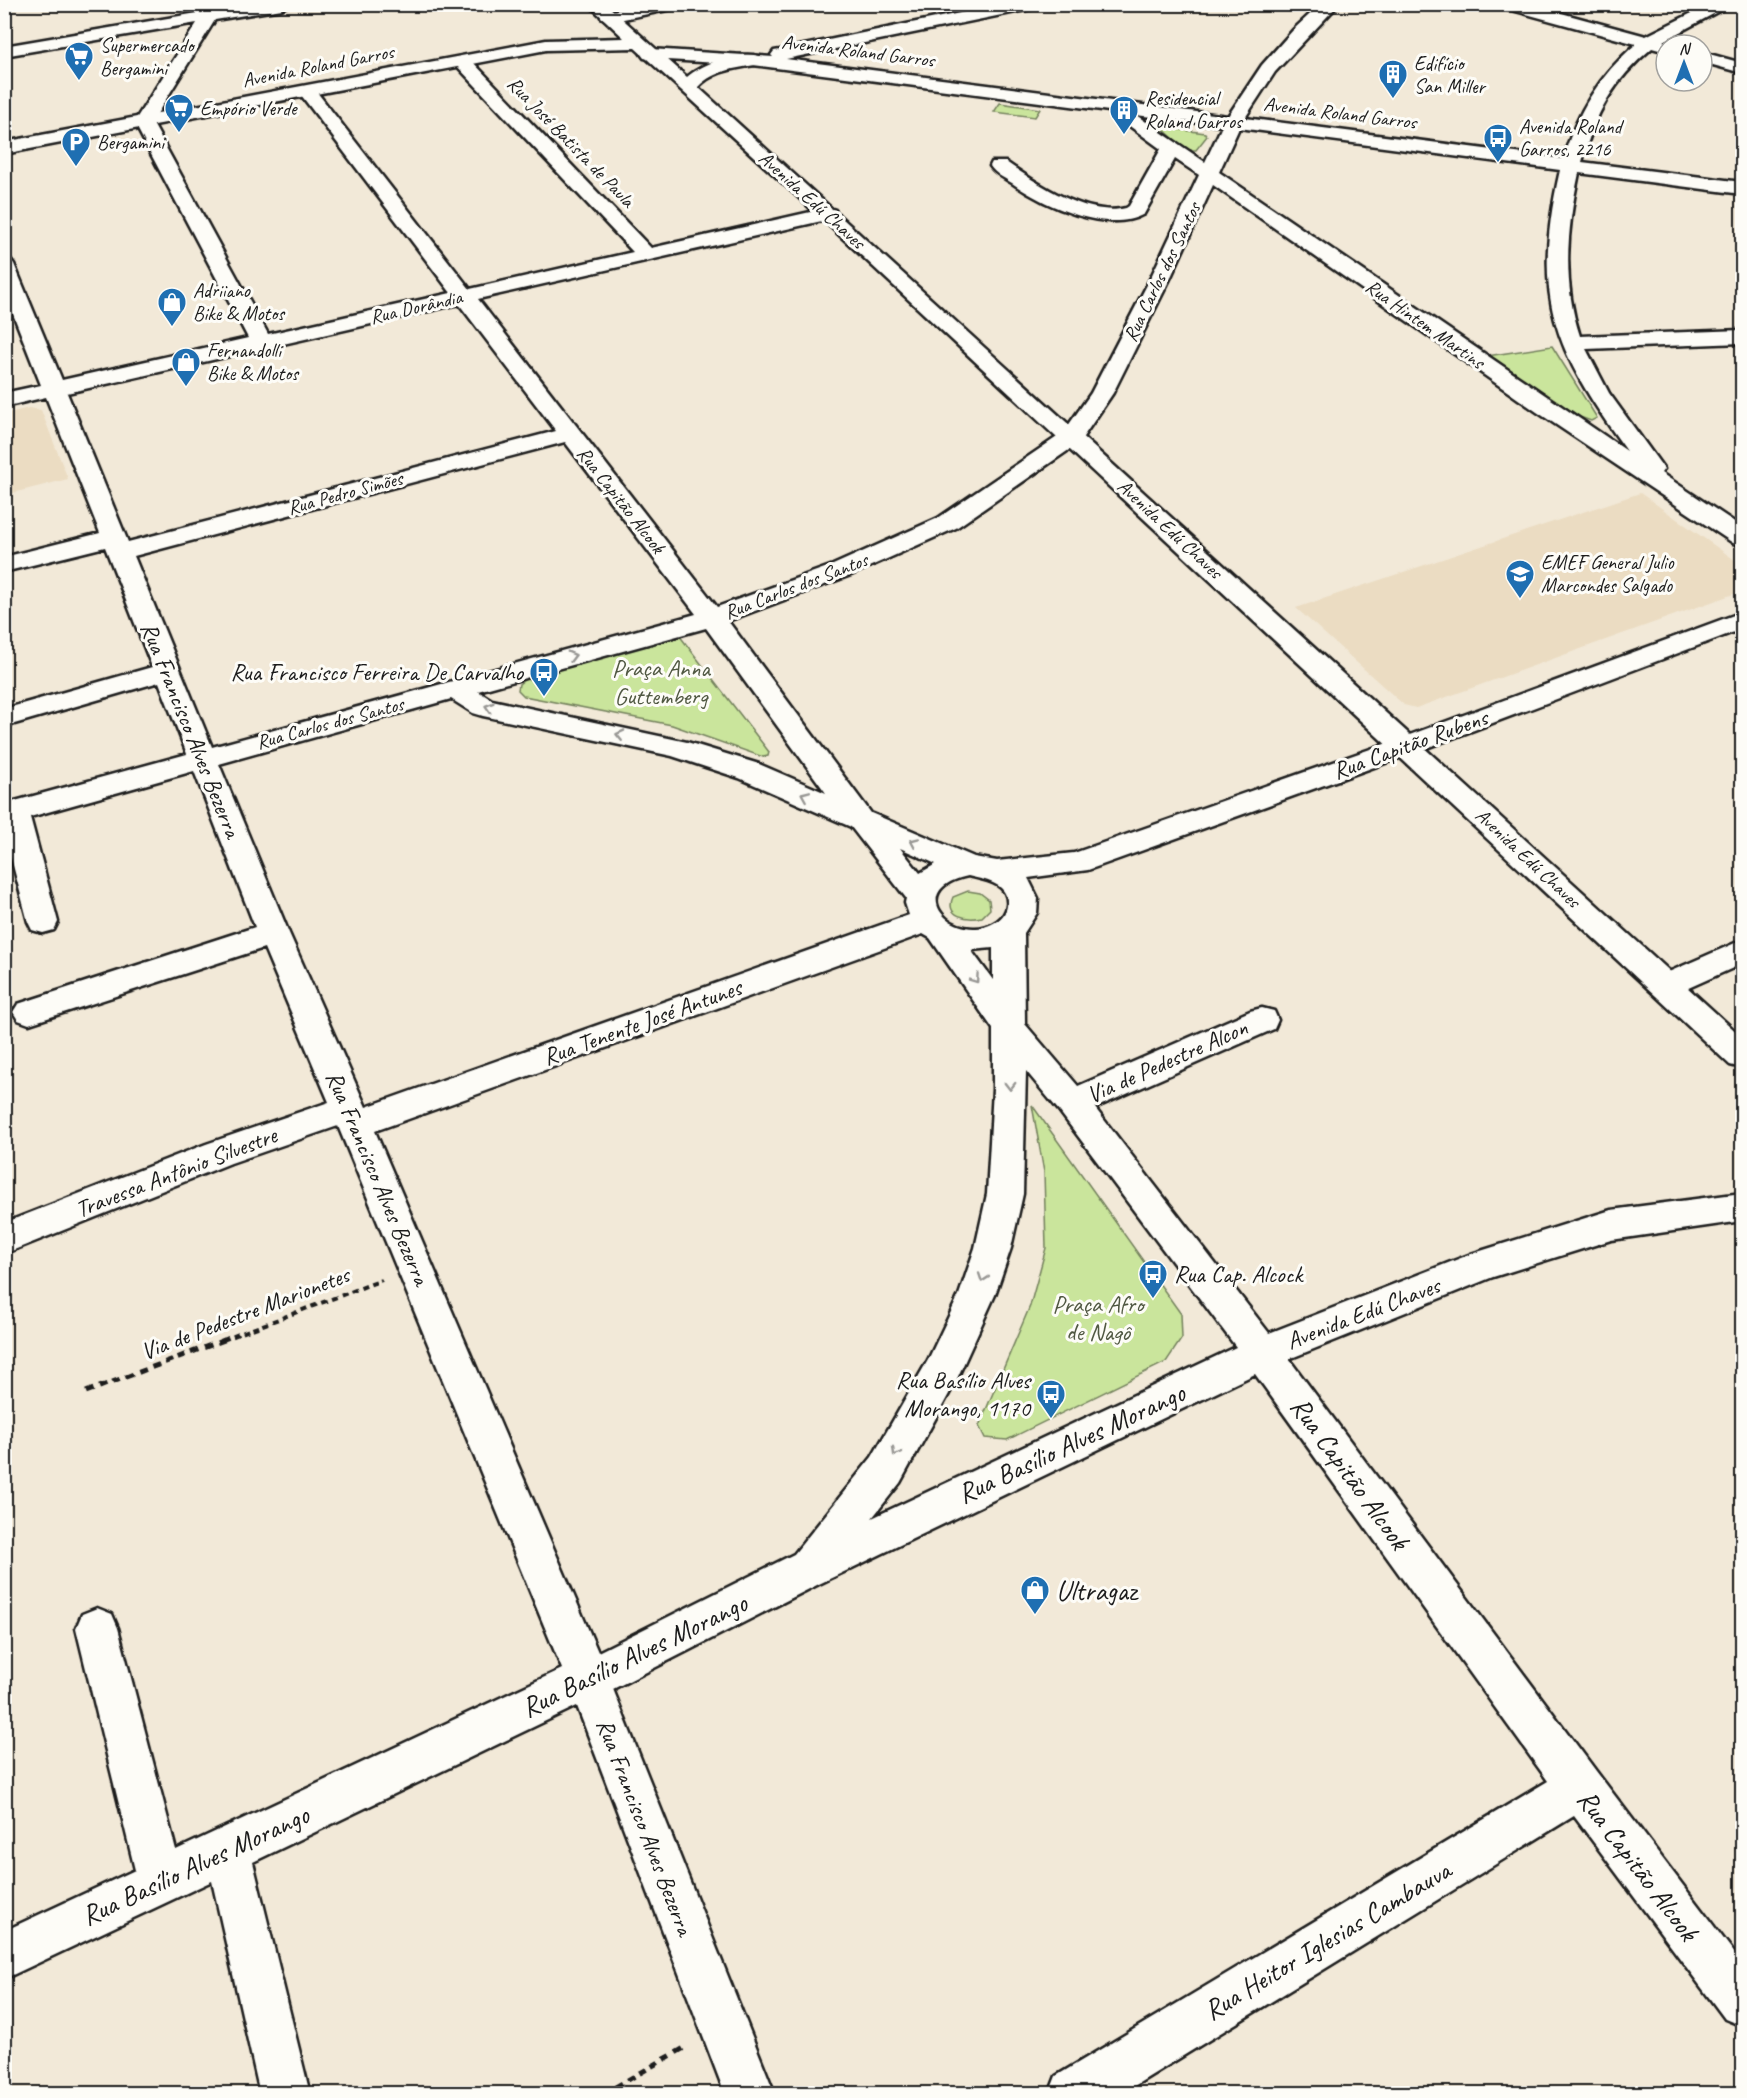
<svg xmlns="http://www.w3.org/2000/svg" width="1747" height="2098" font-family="Caveat,sans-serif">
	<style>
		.built { fill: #ebdcc2 }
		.green { fill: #cae59c; stroke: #73805c; stroke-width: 1.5 }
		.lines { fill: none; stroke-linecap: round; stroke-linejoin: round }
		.minor-casing { stroke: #1c1c1c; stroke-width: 5 }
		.major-casing { stroke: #1c1c1c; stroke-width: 5 }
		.path-far1 { stroke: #1c1c1c; stroke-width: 4; stroke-dasharray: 6 4.5; stroke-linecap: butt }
		.path { stroke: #1c1c1c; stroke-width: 5; stroke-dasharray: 8 6; stroke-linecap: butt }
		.minor { fill: #fdfcf7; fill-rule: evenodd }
		.major { fill: #fdfcf7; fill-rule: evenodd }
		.oneway { stroke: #989794 }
		.labels { text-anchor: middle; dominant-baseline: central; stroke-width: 6; stroke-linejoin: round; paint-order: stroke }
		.far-poi-label { font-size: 20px; fill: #1c1c1c; stroke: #fdfcf7; text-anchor: start }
		.far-street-label { font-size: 20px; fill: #1c1c1c; stroke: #fdfcf7 }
		.park-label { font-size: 24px; fill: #505842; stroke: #fdfcf7 }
		.poi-label { font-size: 24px; fill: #1c1c1c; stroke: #fdfcf7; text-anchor: end }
		.street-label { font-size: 24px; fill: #1c1c1c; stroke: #fdfcf7 }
		.near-street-label { font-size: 28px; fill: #1c1c1c; stroke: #fdfcf7 }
		.near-poi-label { font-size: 28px; fill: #1c1c1c; stroke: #fdfcf7; text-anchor: start }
	</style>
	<rect width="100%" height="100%" fill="#f2e9d8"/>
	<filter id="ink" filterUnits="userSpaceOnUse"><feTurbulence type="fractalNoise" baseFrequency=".0167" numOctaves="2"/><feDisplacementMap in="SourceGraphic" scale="12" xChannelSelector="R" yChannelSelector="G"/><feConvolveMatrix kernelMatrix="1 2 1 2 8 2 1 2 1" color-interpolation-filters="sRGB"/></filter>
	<g filter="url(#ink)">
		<path class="built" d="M 29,408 L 41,410 L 68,479 L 5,495 L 5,414 Z
			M 1640,493 L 1742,565 L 1742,591 L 1416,708 L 1404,705 L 1296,608 Z"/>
		<path class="green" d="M 1000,103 L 1040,109 L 1035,117 L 994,112 Z
			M 1161,127 L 1205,133 L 1207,136 L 1196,150 L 1186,150 Z
			M 1552,346 L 1597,418 L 1591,421 L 1580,417 L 1487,356 Z
			M 679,635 L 769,752 L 768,756 L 763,757 L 672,725 L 524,696 L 518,690 L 519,684 L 528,677 Z
			M 968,891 L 980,893 L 989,900 L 990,909 L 982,917 C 968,920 944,917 953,897 Z
			M 1032,1105 L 1181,1314 L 1182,1338 L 1166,1362 L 1007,1440 L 985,1438 L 979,1426 L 1030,1306 L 1046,1248 L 1044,1172 Z"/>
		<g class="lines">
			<g class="minor-casing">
				<path id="minor" d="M 250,4 L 290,4 L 282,9 L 215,20 L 152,122 L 268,334 L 451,293 L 298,91 L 301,87 L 313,87 L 470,289 L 633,252 L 457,66 L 454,62 L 457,58 L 469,58 L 651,248 L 828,208 L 835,210 L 838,214 L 835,218 L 478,299 L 717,607 L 833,565 L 938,518 L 1063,433 L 1091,393 L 1150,279 L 1199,175 L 1175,159 L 1144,214 C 1107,235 1043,205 1012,183 C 1004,178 995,174 990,166 L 992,162 L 1006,162 C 1036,183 1087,218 1126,208 L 1129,206 L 1161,149 L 1109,111 L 753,65 L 650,59 L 644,58 L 641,54 L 644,50 L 650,49 L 773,57 L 771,55 L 774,51 L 780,50 L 1004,4 L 1039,4 L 1031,9 L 786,59 L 1228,116 L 1262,65 L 1294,29 L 1321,4 L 1339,4 L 1275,72 L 1245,118 L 1563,159 C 1577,112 1599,76 1636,44 L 1501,7 L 1499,4 L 1528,4 L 1646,36 L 1710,4 L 1732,4 L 1663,41 L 1673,45 L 1666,45 L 1666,52 L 1652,48 C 1613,81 1595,113 1582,162 L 1742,182 L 1742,194 L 1579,173 C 1567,228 1562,282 1580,336 L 1742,330 L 1742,343 L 1586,349 L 1609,393 L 1664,469 L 1661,473 L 1742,527 L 1742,545 L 1733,543 L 1537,412 L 1213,185 L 1170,279 L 1113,393 L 1079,443 L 956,528 L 851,575 L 728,621 L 871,813 L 974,857 L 997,861 L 1074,853 L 1396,740 L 1742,612 L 1742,629 L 1416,752 L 1088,870 L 1028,878 L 1038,898 L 1037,913 L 1024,933 L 1025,1024 L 1078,1086 L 1250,1011 L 1262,1008 L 1274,1011 L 1278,1020 L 1274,1029 L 1095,1108 L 1269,1333 L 1471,1254 L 1611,1210 L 1742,1193 L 1742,1221 L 1611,1240 L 1493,1277 L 1289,1359 L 1596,1771 L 1742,1963 L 1742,2026 L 1725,2019 L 1574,1816 L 1121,2094 L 1049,2094 L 1056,2076 L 1548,1781 L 1255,1374 L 819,1584 L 613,1689 L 775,2094 L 725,2094 L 577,1706 L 253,1862 L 310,2094 L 260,2094 L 212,1881 L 4,1979 L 4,1931 L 135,1870 L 76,1628 L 82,1614 L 97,1608 L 112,1614 L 118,1628 L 176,1850 L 562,1669 L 338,1126 L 231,1163 L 4,1254 L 4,1223 L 206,1144 L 329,1102 L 264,948 L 29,1024 L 18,1020 L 13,1012 L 18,1004 L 255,927 L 194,771 L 30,817 L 58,922 L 54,930 L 43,933 L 32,930 L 28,922 L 4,831 L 4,804 L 187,754 L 159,682 L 4,727 L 4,709 L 152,667 L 105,547 L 4,572 L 4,557 L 100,533 L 46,397 L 4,407 L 4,393 L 41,385 L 4,291 L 4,258 L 11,260 L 14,264 L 62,380 L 248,338 L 134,122 L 197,23 L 4,56 L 4,46 ZM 1136,115 L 1222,126 L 1205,162 ZM 1239,128 L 1560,170 C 1531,297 1553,349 1627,451 L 1219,172 ZM 459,304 L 556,431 L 128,542 L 67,393 ZM 565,442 L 696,614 L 212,747 L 134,556 ZM 706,628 L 826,793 L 759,764 L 687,742 L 492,700 L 478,691 ZM 451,699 L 473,713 L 483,716 L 672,756 L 739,778 L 851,827 L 906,898 L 905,903 L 909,915 L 366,1107 L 289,933 L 219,764 ZM 900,848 L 936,864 L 920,873 ZM 968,876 C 985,880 1010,883 1007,906 C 1006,912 1003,917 997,921 C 956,948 901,890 968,876 ZM 923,934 L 930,938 L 993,1029 L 993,1089 L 987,1194 L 975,1248 L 959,1295 L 928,1360 L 872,1457 L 794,1554 L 598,1652 L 375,1131 ZM 993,948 L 993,980 L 971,950 ZM 1026,1071 L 1060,1112 L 1236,1347 L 872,1518 L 900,1483 L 955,1383 L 995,1295 L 1011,1248 L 1023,1194 Z
					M 646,4 L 680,4 L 672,9 L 609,22 L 601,17 L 603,13 Z
					M 1702,52 L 1742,63 L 1742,73 L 1702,62 Z
					M 1742,940 L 1742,964 L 1666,998 L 1655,994 L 1650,986 L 1655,978 Z"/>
			</g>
			<g class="major-casing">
				<path id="major" d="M 588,4 L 606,4 L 687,77 C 704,63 737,51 759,56 L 762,60 L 759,64 C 736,69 716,69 698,87 L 1742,1037 L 1742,1068 L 1730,1065 L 821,218 L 635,48 L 546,50 L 4,154 L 4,142 L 546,40 L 624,38 Z"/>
			</g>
			<path class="path-far1" d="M 223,1340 L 382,1280"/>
			<path class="path" d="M 86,1392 L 227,1339
				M 603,2094 L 686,2047"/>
			<use href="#minor" class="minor"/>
			<use href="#major" class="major"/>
		</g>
		<defs><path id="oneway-chevron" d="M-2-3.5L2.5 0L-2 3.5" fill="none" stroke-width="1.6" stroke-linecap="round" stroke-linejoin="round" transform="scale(1.5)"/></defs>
		<g class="oneway">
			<use href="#oneway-chevron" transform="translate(572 656) rotate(-15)"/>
			<use href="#oneway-chevron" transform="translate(489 707) rotate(-163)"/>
			<use href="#oneway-chevron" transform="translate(620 735) rotate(-167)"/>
			<use href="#oneway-chevron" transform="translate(805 795) rotate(-157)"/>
			<use href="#oneway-chevron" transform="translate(914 842) rotate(-156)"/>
			<use href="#oneway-chevron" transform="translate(975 979) rotate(55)"/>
			<use href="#oneway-chevron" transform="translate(1010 1086) rotate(90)"/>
			<use href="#oneway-chevron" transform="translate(983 1278) rotate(109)"/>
			<use href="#oneway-chevron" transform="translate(896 1452) rotate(120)"/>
		</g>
	</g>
	<defs>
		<g id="supermarket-pin" transform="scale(1.5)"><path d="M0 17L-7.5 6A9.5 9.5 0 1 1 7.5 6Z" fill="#1f6fb2" stroke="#fdfcf7"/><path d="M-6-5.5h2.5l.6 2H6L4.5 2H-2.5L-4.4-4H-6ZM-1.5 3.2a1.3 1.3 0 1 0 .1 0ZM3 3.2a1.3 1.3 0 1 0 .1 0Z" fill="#fff"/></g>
		<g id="building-pin" transform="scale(1.5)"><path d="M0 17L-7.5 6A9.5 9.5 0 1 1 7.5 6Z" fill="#1f6fb2" stroke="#fdfcf7"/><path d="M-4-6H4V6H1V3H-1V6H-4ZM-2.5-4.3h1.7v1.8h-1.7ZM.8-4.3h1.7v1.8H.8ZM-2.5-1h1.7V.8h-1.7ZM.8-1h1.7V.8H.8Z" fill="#fff"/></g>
		<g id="bus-pin" transform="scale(1.5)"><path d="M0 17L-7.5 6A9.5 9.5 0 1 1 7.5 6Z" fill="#1f6fb2" stroke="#fdfcf7"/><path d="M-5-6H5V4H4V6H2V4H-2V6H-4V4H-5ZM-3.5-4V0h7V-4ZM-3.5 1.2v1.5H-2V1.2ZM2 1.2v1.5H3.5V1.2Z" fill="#fff"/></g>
		<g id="parking-pin" transform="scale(1.5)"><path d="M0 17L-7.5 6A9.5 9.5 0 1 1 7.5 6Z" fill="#1f6fb2" stroke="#fdfcf7"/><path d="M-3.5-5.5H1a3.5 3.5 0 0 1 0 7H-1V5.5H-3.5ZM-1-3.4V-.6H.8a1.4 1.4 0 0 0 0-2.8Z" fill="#fff"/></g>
		<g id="shop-pin" transform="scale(1.5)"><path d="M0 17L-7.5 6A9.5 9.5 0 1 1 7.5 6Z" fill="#1f6fb2" stroke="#fdfcf7"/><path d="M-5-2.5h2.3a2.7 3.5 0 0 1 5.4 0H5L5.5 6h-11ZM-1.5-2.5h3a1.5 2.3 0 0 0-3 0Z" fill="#fff"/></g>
		<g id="school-pin" transform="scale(1.5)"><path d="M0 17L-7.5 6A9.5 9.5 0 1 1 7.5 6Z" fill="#1f6fb2" stroke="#fdfcf7"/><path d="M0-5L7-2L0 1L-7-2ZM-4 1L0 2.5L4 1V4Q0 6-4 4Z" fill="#fff"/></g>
	</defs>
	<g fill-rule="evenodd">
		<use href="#supermarket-pin" x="79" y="56"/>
		<use href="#building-pin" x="1393" y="74"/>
		<use href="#supermarket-pin" x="179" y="108"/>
		<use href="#building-pin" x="1124" y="110"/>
		<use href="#bus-pin" x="1498" y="138"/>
		<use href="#parking-pin" x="76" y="142"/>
		<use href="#shop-pin" x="172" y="302"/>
		<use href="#shop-pin" x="186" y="362"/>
		<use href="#school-pin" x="1520" y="574"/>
		<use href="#bus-pin" x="544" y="672"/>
		<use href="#bus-pin" x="1153" y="1274"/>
		<use href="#bus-pin" x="1051" y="1394"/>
		<use href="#shop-pin" x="1035" y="1590"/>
	</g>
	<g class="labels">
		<g class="far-poi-label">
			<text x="100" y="45">Supermercado<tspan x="100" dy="23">Bergamini</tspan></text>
			<text x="1414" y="63">Edifício<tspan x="1414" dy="23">San Miller</tspan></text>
			<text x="1145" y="98">Residencial<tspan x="1145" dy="23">Roland Garros</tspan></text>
			<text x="200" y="108">Empório Verde</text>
			<text x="1519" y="126">Avenida Roland<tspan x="1519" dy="23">Garros, 2216</tspan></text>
			<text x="97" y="142">Bergamini</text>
			<text x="193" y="290">Adriiano<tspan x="193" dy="23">Bike &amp; Motos</tspan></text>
			<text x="207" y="350">Fernandolli<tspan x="207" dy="23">Bike &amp; Motos</tspan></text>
			<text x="1541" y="562">EMEF General Julio<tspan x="1541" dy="23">Marcondes Salgado</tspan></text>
		</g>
		<g class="far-street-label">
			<text transform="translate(858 51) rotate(7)">Avenida Roland Garros</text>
			<text transform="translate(318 66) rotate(-11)">Avenida Roland Garros</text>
			<text transform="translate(1340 113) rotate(7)">Avenida Roland Garros</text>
			<text transform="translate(571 142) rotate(46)">Rua José Batista de Paula</text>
			<text transform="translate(812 200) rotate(42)">Avenida Edú Chaves</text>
			<text transform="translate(1162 272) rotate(-64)">Rua Carlos dos Santos</text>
			<text transform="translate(416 307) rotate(-13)">Rua Dorândia</text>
			<text transform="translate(1425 324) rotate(35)">Rua Hintem Martins</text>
			<text transform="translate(345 493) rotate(-15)">Rua Pedro Simões</text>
			<text transform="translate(621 500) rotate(52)">Rua Capitão Alcook</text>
			<text transform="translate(1170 529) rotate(43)">Avenida Edú Chaves</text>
			<text transform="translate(796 586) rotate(-21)">Rua Carlos dos Santos</text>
			<text transform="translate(330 723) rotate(-15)">Rua Carlos dos Santos</text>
			<text transform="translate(1528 858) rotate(43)">Avenida Edú Chaves</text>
		</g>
		<g class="park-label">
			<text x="661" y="668">Praça Anna<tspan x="661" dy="28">Guttemberg</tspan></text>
			<text x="1098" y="1304">Praça Afro<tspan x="1098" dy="28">de Nagô</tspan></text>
		</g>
		<g class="poi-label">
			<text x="523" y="672">Rua Francisco Ferreira De Carvalho</text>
			<text x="1174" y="1274" text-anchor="start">Rua Cap. Alcock</text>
			<text x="1030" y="1380">Rua Basílio Alves<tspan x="1030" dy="28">Morango, 1170</tspan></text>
		</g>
		<g class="street-label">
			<text transform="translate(191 730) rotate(68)">Rua Francisco Alves Bezerra</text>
			<text transform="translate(1410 744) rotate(-20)">Rua Capitão Rubens</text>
			<text transform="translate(642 1022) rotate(-20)">Rua Tenente José Antunes</text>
			<text transform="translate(1167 1061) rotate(-24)">Via de Pedestre Alcon</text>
			<text transform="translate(176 1172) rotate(-21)">Travessa Antônio Silvestre</text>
			<text transform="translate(378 1178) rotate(67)">Rua Francisco Alves Bezerra</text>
			<text transform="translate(245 1313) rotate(-21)">Via de Pedestre Marionetes</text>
			<text transform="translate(1363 1313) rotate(-21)">Avenida Edú Chaves</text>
			<text transform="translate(645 1827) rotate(69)">Rua Francisco Alves Bezerra</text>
		</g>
		<g class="near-street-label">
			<text transform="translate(1071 1443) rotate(-25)">Rua Basílio Alves Morango</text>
			<text transform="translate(1350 1473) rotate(54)">Rua Capitão Alcook</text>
			<text transform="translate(634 1655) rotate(-26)">Rua Basílio Alves Morango</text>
			<text transform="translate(195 1865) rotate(-25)">Rua Basílio Alves Morango</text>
			<text transform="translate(1638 1865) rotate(53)">Rua Capitão Alcook</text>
			<text transform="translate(1327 1940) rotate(-31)">Rua Heitor Iglesias Cambauva</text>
		</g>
		<g class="near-poi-label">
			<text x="1056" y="1590">Ultragaz</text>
		</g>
	</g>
	<rect width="1747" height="2098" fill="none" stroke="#fdfcf7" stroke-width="24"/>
	<rect x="12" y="12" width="1723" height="2074" fill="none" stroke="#1c1c1c" stroke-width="2" filter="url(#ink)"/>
	<g transform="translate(1684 63)"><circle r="28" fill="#fdfcf7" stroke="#a3a29f" stroke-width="1.5"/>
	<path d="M0-4.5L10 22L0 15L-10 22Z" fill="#1f6fb2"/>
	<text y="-9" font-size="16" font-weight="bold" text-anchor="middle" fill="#1c1c1c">N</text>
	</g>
</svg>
